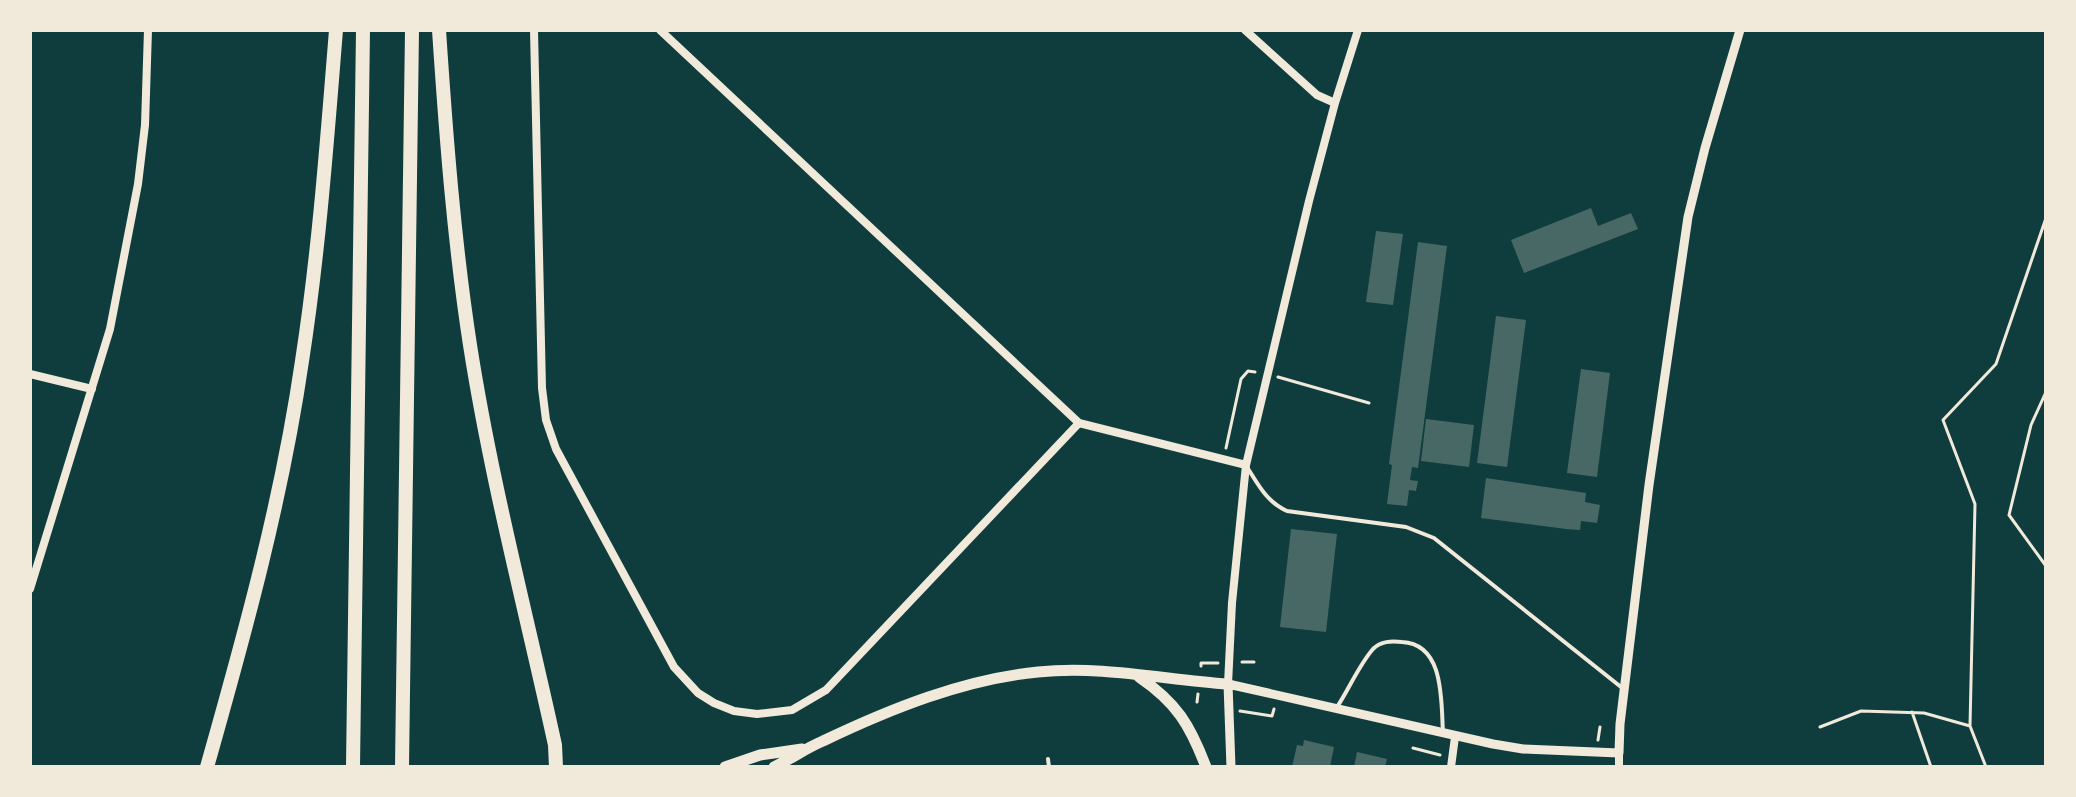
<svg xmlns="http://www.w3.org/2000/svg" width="2076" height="797" font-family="'Playfair Display',serif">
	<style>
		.building { fill: #486865 }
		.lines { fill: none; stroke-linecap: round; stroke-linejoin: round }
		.path { stroke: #f1e9da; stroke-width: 3 }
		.service { stroke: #f1e9da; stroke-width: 4 }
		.minor { stroke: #f1e9da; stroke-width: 8 }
		.tertiary { stroke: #f1e9da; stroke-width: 9 }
		.secondary { stroke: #f1e9da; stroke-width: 11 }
		.motorway { stroke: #f1e9da; stroke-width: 14 }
	</style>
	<rect width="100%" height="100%" fill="#0f3d3e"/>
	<path class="building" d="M 1591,208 L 1598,226 L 1631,213 L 1638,229 L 1524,273 L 1511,240 Z
		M 1376,231 L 1403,234 L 1393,305 L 1366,302 Z
		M 1418,242 L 1447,246 L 1418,468 L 1412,467 L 1410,480 L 1418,481 L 1416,491 L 1409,490 L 1407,506 L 1387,504 L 1392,465 L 1389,464 Z
		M 1496,316 L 1526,320 L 1507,467 L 1477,463 Z
		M 1581,369 L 1610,373 L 1597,477 L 1567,473 Z
		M 1426,419 L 1474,425 L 1469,467 L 1421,461 Z
		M 1486,478 L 1586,493 L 1585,502 L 1600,505 L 1597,523 L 1581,521 L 1580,530 L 1566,529 L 1481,518 Z
		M 1291,529 L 1337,534 L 1326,632 L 1280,627 Z
		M 1304,740 L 1334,747 L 1330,767 L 1292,767 L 1297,745 L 1303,746 Z
		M 1357,752 L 1387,759 L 1385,767 L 1354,767 Z"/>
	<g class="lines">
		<path class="path" d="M 1278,377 L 1369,403
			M 2046,392 L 2031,425 L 2009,515 L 2046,566
			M 1226,448 L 1241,379 L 1248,371 L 1255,372
			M 1242,662 L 1254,662
			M 1201,666 L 1201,663 L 1218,663
			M 1197,702 L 1198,694
			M 1240,711 L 1272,716 L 1274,709
			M 1912,712 L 1931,767
			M 1820,727 L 1861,711 L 1924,713 L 1970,726
			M 1598,740 L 1600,727
			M 1413,748 L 1440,755
			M 1986,767 L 1970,726 L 1975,504 L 1943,420 L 1996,364 L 2046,218"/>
		<path class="service" d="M 1247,467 C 1259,486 1267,502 1287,511 L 1406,527 L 1434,538 L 1621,687
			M 1337,707 C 1349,689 1359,665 1373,649 C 1381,641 1391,641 1402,642 C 1445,644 1441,702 1443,733
			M 1048,759 L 1049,767"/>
		<path class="minor" d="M 534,30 L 542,388 L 546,420 L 556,449 L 674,667 L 698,693 L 714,703 L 734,711 L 757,714 L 792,710 L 826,690 L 1079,423
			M 660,30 L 1079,423 L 1246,465
			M 1245,30 L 1317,95 L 1335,103
			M 30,374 L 92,389
			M 30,589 L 110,329 L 138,184 L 145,125 L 148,30
			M 1228,684 L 1232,603 L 1246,465 L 1309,201 L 1335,103 L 1358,30
			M 1451,767 L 1455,737
			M 1619,767 L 1619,753"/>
		<path class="tertiary" d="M 1231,767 L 1228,684 L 1493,744 L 1523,749 L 1619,753 L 1620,724 L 1649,485 L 1688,217 L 1705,148 L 1740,30"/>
		<path class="secondary" d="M 1139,677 C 1177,703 1190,725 1206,767
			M 725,767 L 760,755 L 802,749
			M 774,767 C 791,759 806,748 823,741 C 890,709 964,679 1038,672 C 1101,665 1166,680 1228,684"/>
		<path class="motorway" d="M 439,30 C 446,135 454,241 470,345 C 491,480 526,612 555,745 L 556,767
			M 207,767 C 245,633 282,499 302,361 C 319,251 327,141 336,30
			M 353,767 L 363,30
			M 402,767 L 412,30"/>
	</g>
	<rect width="2076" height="797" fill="none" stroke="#f1e9da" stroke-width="64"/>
</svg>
